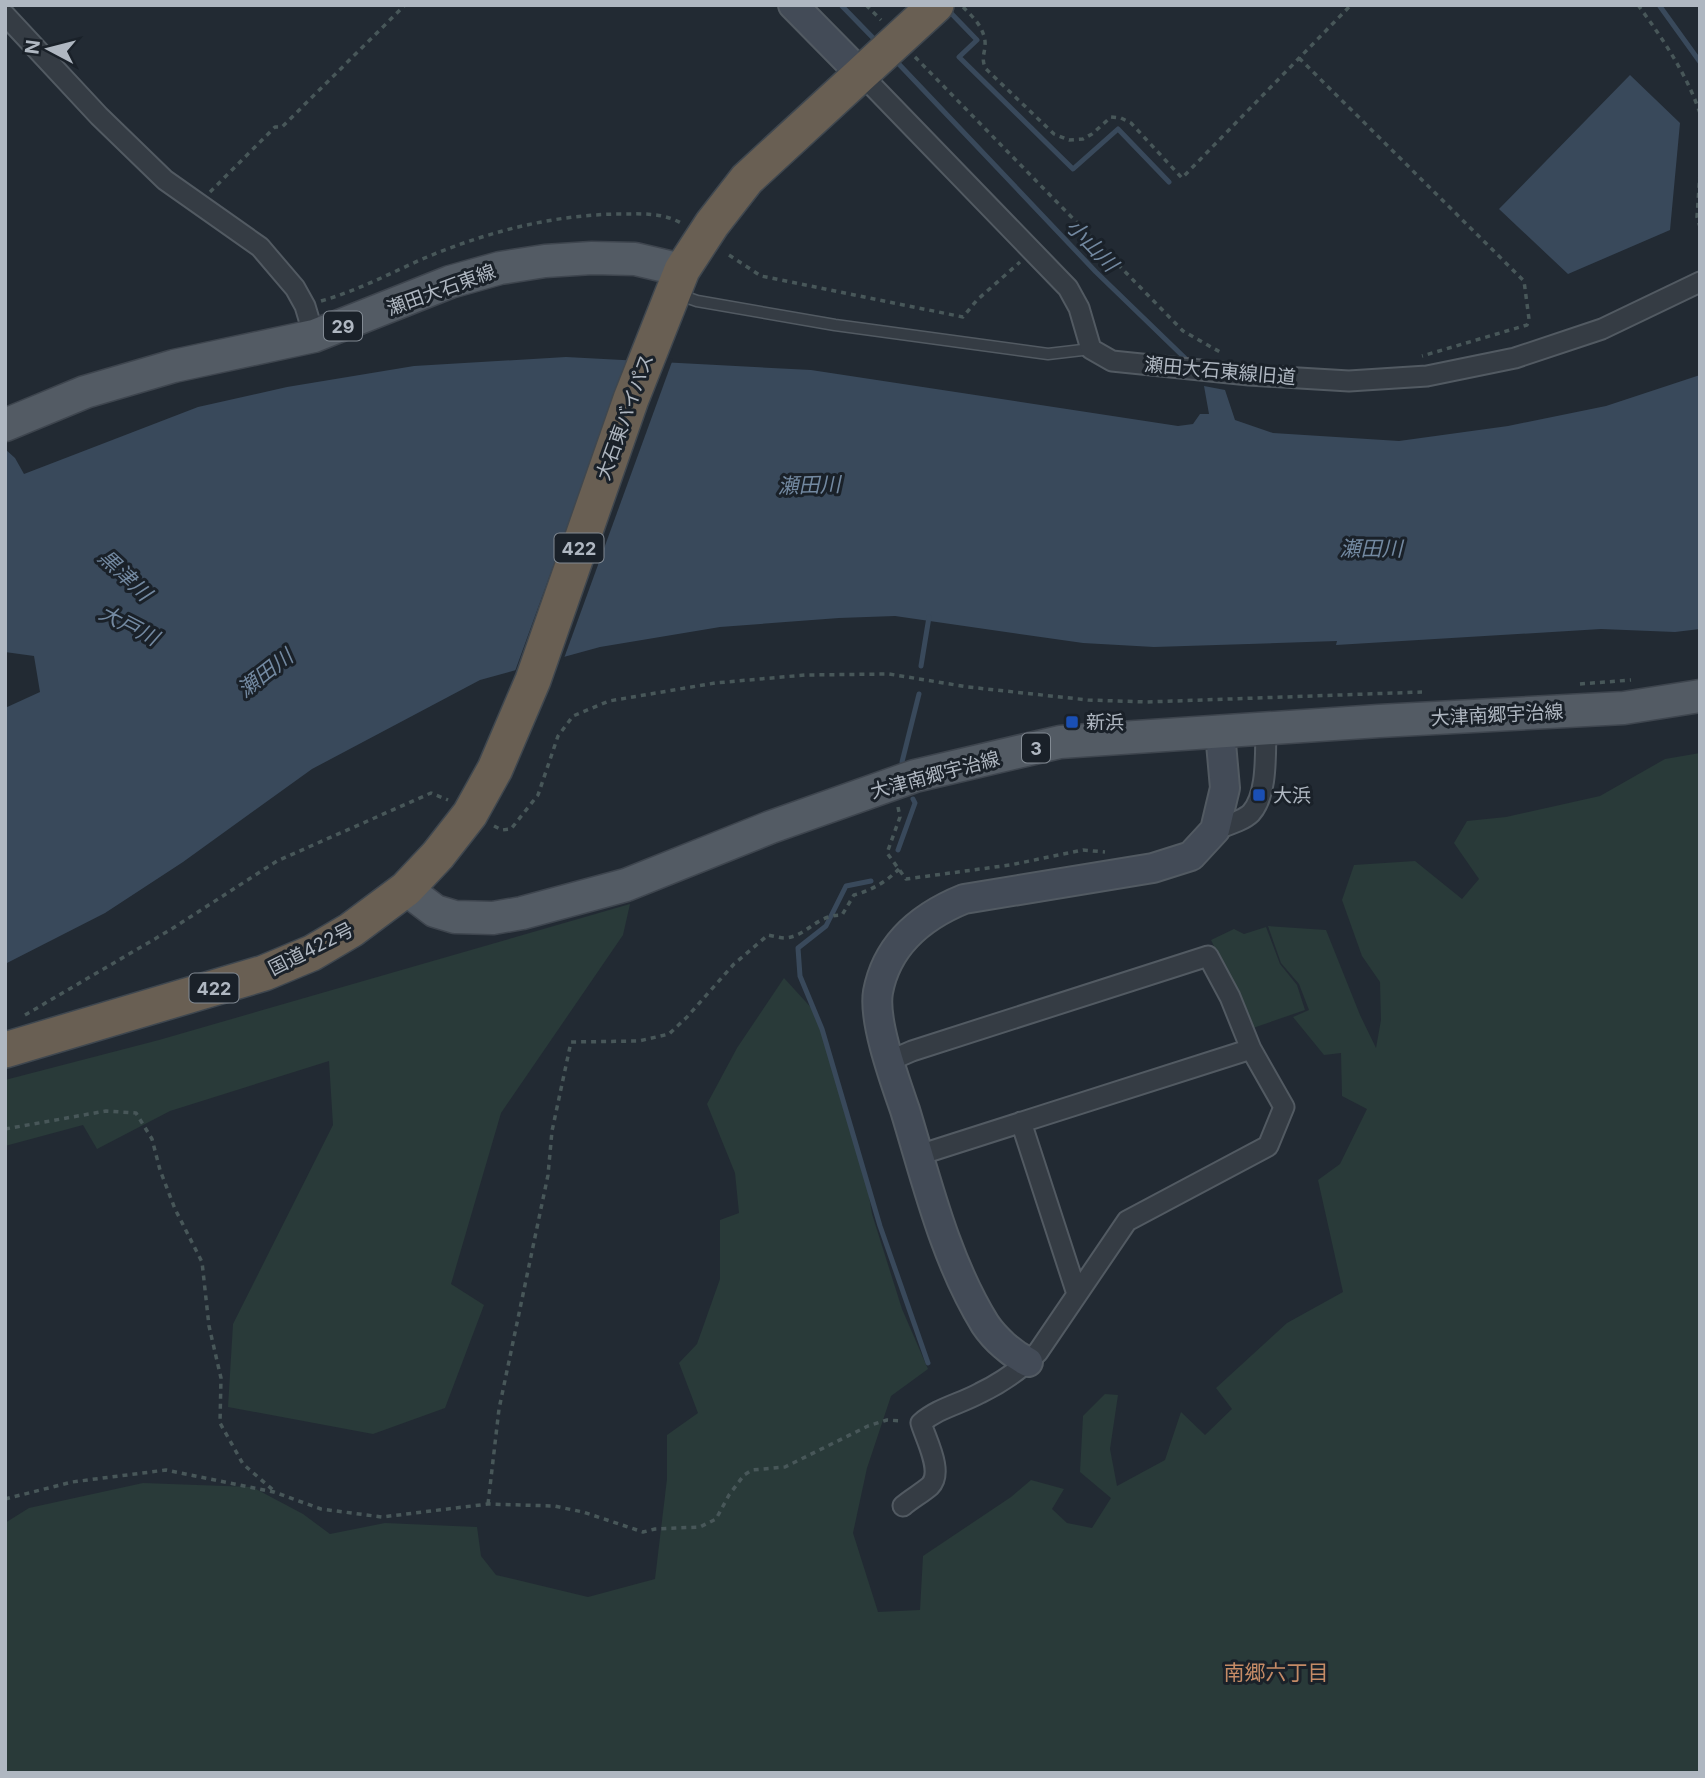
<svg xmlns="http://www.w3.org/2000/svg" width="1705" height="1778" font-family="Inter,'Noto Sans JP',sans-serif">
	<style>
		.green { fill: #293a39 }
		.water { fill: #39495b }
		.pier { fill: #222a33 }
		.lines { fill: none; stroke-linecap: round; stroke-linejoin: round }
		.stream { stroke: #39495b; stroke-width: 5 }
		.lane-casing { stroke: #525a62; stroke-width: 13 }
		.street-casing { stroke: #525a62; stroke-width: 23 }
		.secondary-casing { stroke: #525a62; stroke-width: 32 }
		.primary-casing { stroke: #3e454e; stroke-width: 35 }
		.highway-casing { stroke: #3f474f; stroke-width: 38 }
		.path { stroke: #485759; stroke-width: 3.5; stroke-dasharray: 5 5; stroke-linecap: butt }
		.lane { stroke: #353c44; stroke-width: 10 }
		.street { stroke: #353c44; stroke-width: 19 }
		.secondary { stroke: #434b57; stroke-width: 28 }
		.primary { stroke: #535b64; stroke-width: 32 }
		.highway { stroke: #695f53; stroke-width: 35 }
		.transit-dot { fill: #1a4fb4; stroke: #1a2129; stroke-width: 2.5 }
		.labels { text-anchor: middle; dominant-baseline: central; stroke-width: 6; stroke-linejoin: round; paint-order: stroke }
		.shield { fill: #1a2129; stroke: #828a93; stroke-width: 2 }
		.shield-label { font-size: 18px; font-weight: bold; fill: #afb7c1 }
		.street-label { font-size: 19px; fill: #afb7c1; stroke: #1a2129 }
		.poi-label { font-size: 19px; fill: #afb7c1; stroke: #1a2129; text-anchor: start }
		.water-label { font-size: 21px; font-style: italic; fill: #7389a1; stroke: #1a2129 }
		.neighbourhood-label { font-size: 21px; fill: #c58b66; stroke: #1a2129 }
	</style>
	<rect width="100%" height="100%" fill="#222a33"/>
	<path class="green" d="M 1700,753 L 1700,1773 L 5,1773 L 5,1523 L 29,1508 L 143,1483 L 252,1487 L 303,1514 L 330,1534 L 385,1523 L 477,1527 L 481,1556 L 496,1575 L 588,1597 L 655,1579 L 667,1479 L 667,1435 L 698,1413 L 679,1363 L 697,1344 L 720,1279 L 720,1220 L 739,1213 L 735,1173 L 707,1104 L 737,1048 L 784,978 L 816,1013 L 867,1184 L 872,1214 L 902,1309 L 928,1369 L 891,1396 L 867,1468 L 853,1533 L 878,1612 L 920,1610 L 923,1556 L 1011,1497 L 1031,1480 L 1064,1489 L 1052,1509 L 1067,1523 L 1092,1528 L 1111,1498 L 1080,1472 L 1083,1416 L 1105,1394 L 1118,1395 L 1110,1449 L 1117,1486 L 1165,1460 L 1181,1412 L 1205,1435 L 1232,1409 L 1216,1388 L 1287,1323 L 1343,1292 L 1318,1180 L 1340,1164 L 1367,1109 L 1342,1096 L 1341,1053 L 1324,1055 L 1293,1017 L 1309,1010 L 1299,984 L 1281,963 L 1268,926 L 1326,930 L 1360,1015 L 1376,1048 L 1381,1020 L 1380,982 L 1362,956 L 1342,900 L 1354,865 L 1415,861 L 1462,899 L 1479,879 L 1454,843 L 1467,821 L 1506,817 L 1600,796 L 1665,759 Z
		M 630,904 L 623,935 L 501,1113 L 451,1284 L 484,1305 L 445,1408 L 373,1434 L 228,1407 L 233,1324 L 333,1125 L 329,1061 L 170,1111 L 97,1149 L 83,1125 L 5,1146 L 5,1080 L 159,1040 Z
		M 1266,927 L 1280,964 L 1297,985 L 1305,1010 L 1253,1028 L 1211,940 L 1234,929 L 1244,934 Z"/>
	<path class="water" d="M 1630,75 L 1680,123 L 1670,230 L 1568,274 L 1499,209 Z
		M 566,357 L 811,370 L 1178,426 L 1193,424 L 1200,414 L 1209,414 L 1204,386 L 1225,390 L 1235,420 L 1273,433 L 1399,441 L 1508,426 L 1606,406 L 1700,375 L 1700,629 L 1675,632 L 1601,629 L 1336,645 L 1337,641 L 1154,647 L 1083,643 L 895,616 L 839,618 L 720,627 L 600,647 L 480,680 L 312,769 L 183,862 L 105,913 L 5,964 L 5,708 L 40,692 L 34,656 L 5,652 L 5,449 L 15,458 L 24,474 L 198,407 L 287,387 L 414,366 Z"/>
	<path class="pier" d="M 629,357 L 673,359 L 563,661 L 514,674 Z"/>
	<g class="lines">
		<path class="stream" d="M 841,5 L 878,43
			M 1659,5 L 1700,62
			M 947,9 L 977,40 L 959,57 L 1073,169 L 1118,129 L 1169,182
			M 895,60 L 1096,272 L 1188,361
			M 921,666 L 929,617
			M 904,770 L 902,762 L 919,694
			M 898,850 L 915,803 L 913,799
			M 871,881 L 846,886 L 826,926 L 798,948 L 800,976 L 822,1029 L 880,1226 L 928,1363"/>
		<g class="lane-casing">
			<path id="lane" d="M 677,294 L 697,301 L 835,325 L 1048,354 L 1091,349"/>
		</g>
		<g class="street-casing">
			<path id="street" d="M 5,15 L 99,116 L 165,180 L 260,247 L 295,288 L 305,306 L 314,336
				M 860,73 L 1068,288 L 1079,308 L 1091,349 L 1112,361 L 1249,375 L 1349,381 L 1427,376 L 1515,358 L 1602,329 L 1700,282
				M 1215,830 C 1225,826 1243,821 1251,813 C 1268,794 1265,753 1266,730
				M 889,1061 L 912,1051 L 1208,956 L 1230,997 L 1251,1049 L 1284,1107 L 1268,1146 L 1127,1221 L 1038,1352 C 1022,1368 1001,1383 980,1393 C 960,1404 938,1408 921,1423 C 926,1440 944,1472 930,1486 C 922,1493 911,1499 903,1506
				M 1021,1122 L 1077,1294
				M 919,1155 L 1251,1049"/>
		</g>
		<g class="secondary-casing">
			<path id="secondary" d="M 793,5 L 860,73
				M 1028,1362 C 1012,1354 995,1339 985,1324 C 945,1259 927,1182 905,1110 C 895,1081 873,1021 878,992 C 887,944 922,916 964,899 L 1153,868 L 1191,856 L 1215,830 L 1225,788 L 1220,732"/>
		</g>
		<g class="primary-casing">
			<path id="primary" d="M 5,425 L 85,392 L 174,366 L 314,336 L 450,282 L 500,268 L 545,261 L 592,258 L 635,259 L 682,270
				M 406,889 L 435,911 L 455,917 L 493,918 L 522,913 L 626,885 L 771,827 L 915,776 L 1060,742 L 1379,721 L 1624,708 L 1700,696"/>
		</g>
		<g class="highway-casing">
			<path id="highway" d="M 5,1050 L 264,973 L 312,953 L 351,930 L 406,889 L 438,855 L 470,814 L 495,769 L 533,680 L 631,399 L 682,270 L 712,224 L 747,179 L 936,5"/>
		</g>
		<path class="path" d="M 866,5 L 881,20
			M 1638,5 C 1663,39 1686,73 1700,113
			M 963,7 C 972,16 983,26 985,41 C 986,52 980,58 986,69 L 1054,134 L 1069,140 L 1083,139 L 1092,134 L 1111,117 L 1121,118 L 1131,123 L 1182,178 L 1351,5
			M 915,57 L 1183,331 L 1220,352
			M 1299,58 L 1524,281 L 1529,319 L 1527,325 L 1422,356
			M 1700,173 L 1697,217 L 1700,227
			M 210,192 L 275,127 L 282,127 L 405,5
			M 729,255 L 761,276 L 963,317 L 977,300 L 1020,262
			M 321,301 C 356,291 387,275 420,260 C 483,233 550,215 618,214 C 641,214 661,212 681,223
			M 1580,684 L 1631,680
			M 898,807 L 900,817 L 887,853 L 906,879 L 1010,865 L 1083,850 L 1105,852
			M 494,826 L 502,830 L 511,829 L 538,795 L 558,736 L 573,716 L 609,701 L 715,683 L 805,675 L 889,674 L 968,687 L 1088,700 L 1147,702 L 1422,692
			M 25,1015 L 170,930 L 277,861 L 431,793 L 448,800
			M 5,1129 L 106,1111 L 136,1113 L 152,1139 L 160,1170 L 175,1209 L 202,1262 L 209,1326 L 221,1378 L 220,1423 L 243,1464 L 273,1490
			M 5,1499 L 72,1482 L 166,1470 L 274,1492 L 321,1509 L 382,1517 L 488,1504 L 554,1506 L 583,1512 L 643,1532 L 655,1529 L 700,1527 L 716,1519 L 729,1495 L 744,1475 L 752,1470 L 785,1467 L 868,1426 L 887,1420 L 903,1421
			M 488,1504 L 499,1409 L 548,1175 L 552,1131 L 571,1042 L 639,1041 L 669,1034 L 687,1017 L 734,964 L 768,935 C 774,936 780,938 785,938 C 808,936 815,915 842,915 L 854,895 C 872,890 886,882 899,869"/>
		<use href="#lane" class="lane"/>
		<use href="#street" class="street"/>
		<use href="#secondary" class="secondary"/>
		<use href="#primary" class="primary"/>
		<use href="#highway" class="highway"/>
	</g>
	<g class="transit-dot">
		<rect x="1065" y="715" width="14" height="14" rx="3.5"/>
		<rect x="1252" y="788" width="14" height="14" rx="3.5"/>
	</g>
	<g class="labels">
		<g class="shield">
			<rect x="324" y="311.5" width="38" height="29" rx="5"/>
			<rect x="554.5" y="533.5" width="49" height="29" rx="5"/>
			<rect x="1022" y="733.5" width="28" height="29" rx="5"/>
			<rect x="189.5" y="973.5" width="49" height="29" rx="5"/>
		</g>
		<g class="shield-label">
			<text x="343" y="326">29</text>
			<text x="579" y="548">422</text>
			<text x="1036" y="748">3</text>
			<text x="214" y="988">422</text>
		</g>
		<g class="street-label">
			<text transform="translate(441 290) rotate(-20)">瀬田大石東線</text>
			<text transform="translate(1220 371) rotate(5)">瀬田大石東線旧道</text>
			<text transform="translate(625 417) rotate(-70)">大石東バイパス</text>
			<text transform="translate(1497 715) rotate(-3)">大津南郷宇治線</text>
			<text transform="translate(935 775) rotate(-15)">大津南郷宇治線</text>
			<text transform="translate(311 949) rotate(-27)">国道422号</text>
		</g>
		<g class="poi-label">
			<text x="1086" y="722">新浜</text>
			<text x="1273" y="795">大浜</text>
		</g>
		<g class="water-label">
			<text transform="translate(1092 245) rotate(46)">小山川</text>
			<text transform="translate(809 485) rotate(-2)">瀬田川</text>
			<text x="1371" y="548">瀬田川</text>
			<text transform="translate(125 575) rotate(43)">黒津川</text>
			<text transform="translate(129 625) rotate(27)">大戸川</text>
			<text transform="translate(265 673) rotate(-38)">瀬田川</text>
		</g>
		<g class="neighbourhood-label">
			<text x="1276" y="1672">南郷六丁目</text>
		</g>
	</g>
	<rect width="1705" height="1778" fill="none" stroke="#afb7c1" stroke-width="14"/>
	<g transform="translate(49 49) rotate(277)" stroke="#1a2129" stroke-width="5" paint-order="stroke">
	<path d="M0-5L12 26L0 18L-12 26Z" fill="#afb7c1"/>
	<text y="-10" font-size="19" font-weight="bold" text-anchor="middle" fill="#afb7c1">N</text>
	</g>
</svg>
